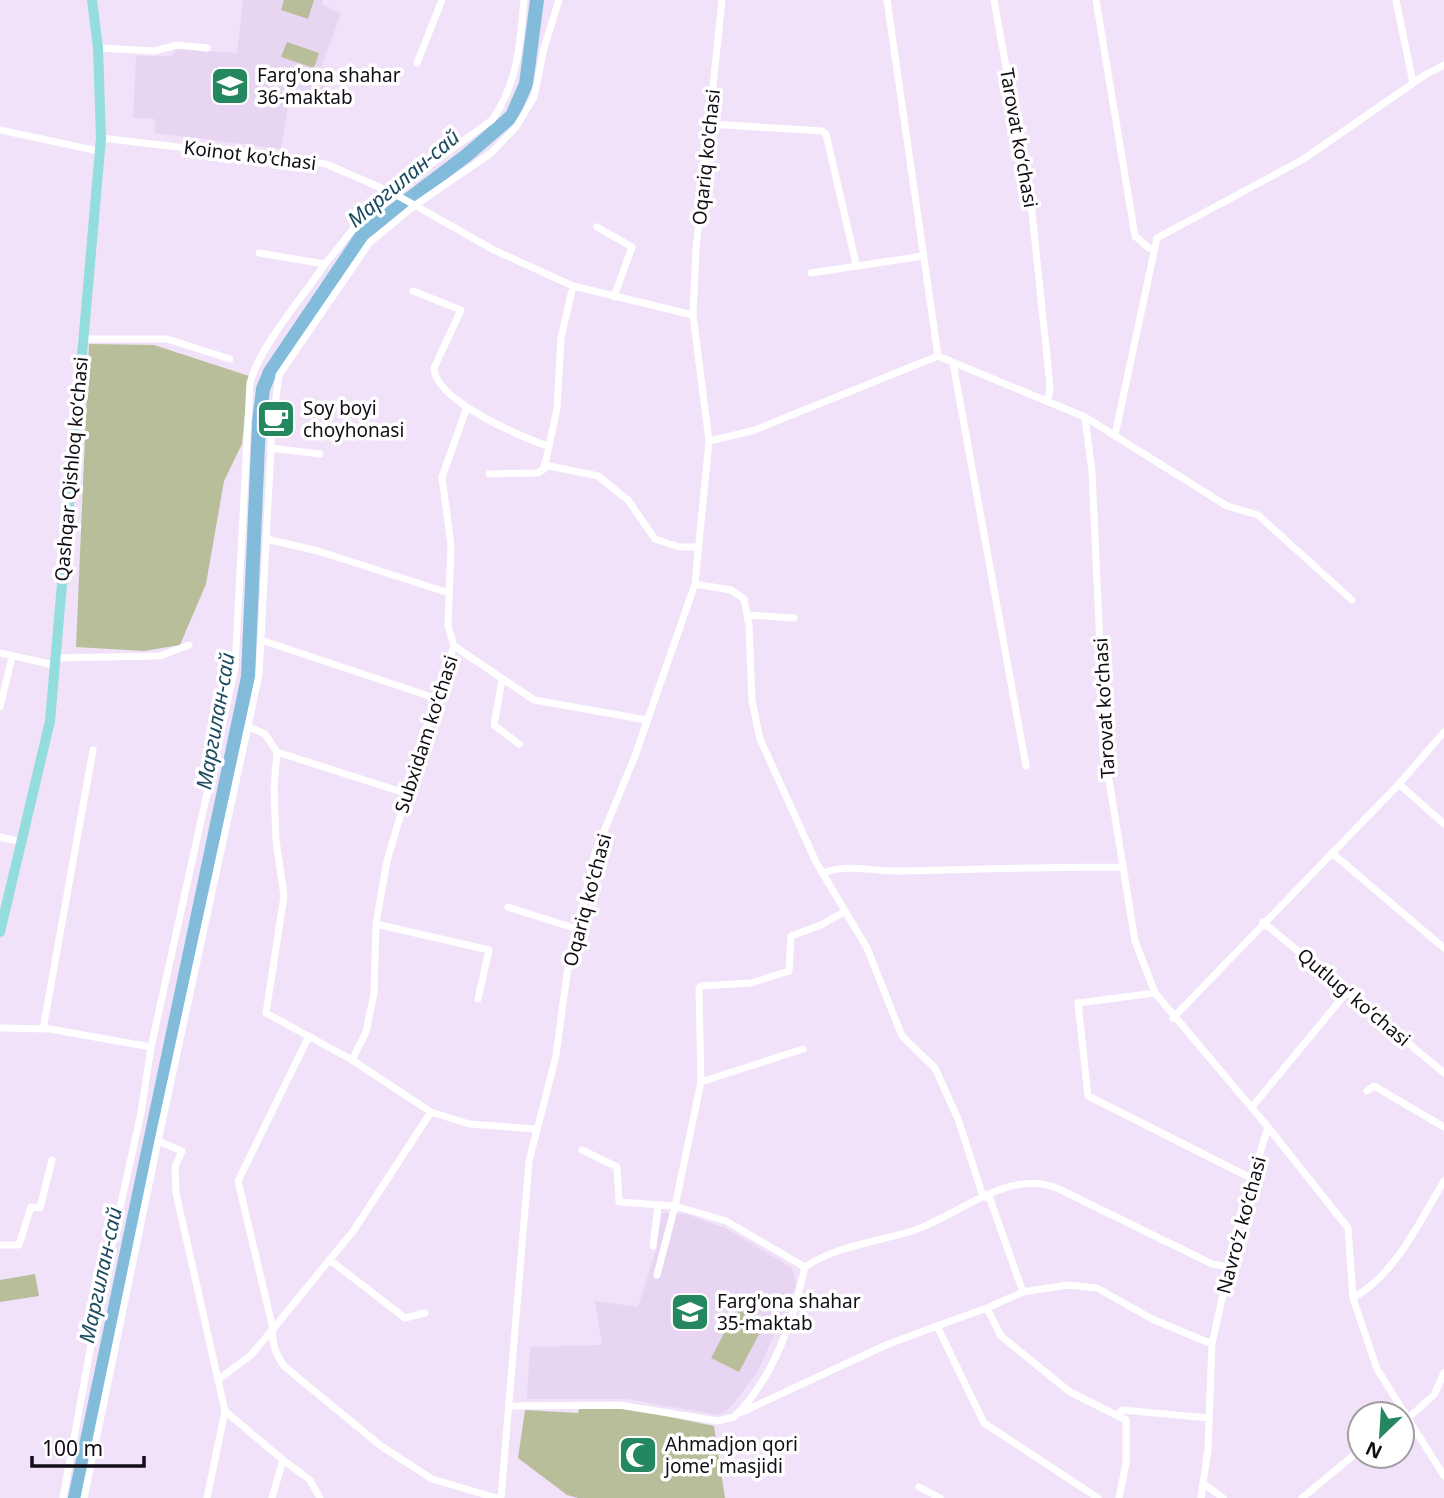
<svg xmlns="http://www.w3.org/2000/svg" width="1444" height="1498" font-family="'Noto Sans',sans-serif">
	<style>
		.built { fill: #e8d5f2 }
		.green { fill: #b8be99 }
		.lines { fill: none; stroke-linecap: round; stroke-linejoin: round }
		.river { stroke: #82bcda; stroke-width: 14 }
		.minor { stroke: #fff; stroke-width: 7 }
		.major { stroke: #94dddf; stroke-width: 10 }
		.labels { text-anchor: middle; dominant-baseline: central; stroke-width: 7; stroke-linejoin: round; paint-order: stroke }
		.poi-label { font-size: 19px; fill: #120d14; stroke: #fff; text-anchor: start }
		.street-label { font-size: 19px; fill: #120d14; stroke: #fff }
		.water-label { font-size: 21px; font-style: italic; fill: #1b4a60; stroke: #fff }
	</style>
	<rect width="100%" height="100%" fill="#f1e2f9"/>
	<path class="built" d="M 243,0 L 323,0 L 322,4 L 341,14 L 321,67 L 328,72 L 321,104 L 289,100 L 281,149 L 155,133 L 155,119 L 133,118 L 136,56 L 171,56 L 177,49 L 237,53 Z
		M 662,1213 L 686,1214 L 727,1229 L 792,1268 L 796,1285 L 758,1371 L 731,1407 L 719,1415 L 627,1399 L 527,1399 L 530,1347 L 602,1345 L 595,1301 L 638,1307 L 656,1250 Z"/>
	<path class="green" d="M 284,0 L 314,0 L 308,19 L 281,10 Z
		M 287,42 L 319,53 L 314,68 L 281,57 Z
		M 89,344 L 154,345 L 249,376 L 242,444 L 224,481 L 206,584 L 180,645 L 144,651 L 76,647 Z
		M 35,1274 L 39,1296 L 0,1302 L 0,1280 Z
		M 738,1307 L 766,1321 L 739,1372 L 711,1358 Z
		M 579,1409 L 631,1409 L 714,1426 L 725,1498 L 578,1498 L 567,1495 L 518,1458 L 525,1410 L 578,1413 Z"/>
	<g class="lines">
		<path class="river" d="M 75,1498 L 248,677 L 259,422 L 263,389 L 270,372 L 363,234 L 467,155 L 512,116 L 526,84 L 537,0"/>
		<path class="minor" d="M 887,0 L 938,356
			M 994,0 L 1032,212 L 1050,386 L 1048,402
			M 1096,0 L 1135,236 L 1149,248
			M 1396,0 L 1413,83
			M 98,48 L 154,51 L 177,45 L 207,48
			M 417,63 L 442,0
			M 710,124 L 822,131 L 826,134 L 856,264
			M 0,130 L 98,151
			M 101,138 L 326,164 L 393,193 L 494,250 L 573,286 L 693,315
			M 597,227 L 632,247 L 614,297
			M 325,264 L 370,208 L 492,120 C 518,83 520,44 524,0
			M 811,273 L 923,256
			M 413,291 L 461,310 L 434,368 C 435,400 520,437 548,446
			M 81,339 L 167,339 L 230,359
			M 953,363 L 1026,766
			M 1085,417 L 1092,472 L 1105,755 L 1135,941 L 1155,993 L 1268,1127 L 1240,1217 L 1212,1344 L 1208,1449 L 1201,1498
			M 1115,435 L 1157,238 L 1302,160 L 1425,75 L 1444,65
			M 709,441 L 752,431 L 938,356 L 1085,417 L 1227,506 L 1258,515 L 1352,600
			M 270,448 L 320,454
			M 544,465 L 598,476 L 628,500 L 655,539 L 679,547 L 699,547
			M 489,474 L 538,473 L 544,469 L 557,409 L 561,338 L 573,286
			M 266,539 L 318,551 L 449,593
			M 695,584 L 731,590 L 744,599 L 749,626 L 752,701 L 760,739 L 816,862 L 867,948 L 902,1036 L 935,1068 L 958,1119 L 983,1196 L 990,1199 L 1023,1292 L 987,1308 L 1001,1336 L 1039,1367 L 1070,1392 L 1126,1420 L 1126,1463 L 1119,1498
			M 747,615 L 794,618
			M 261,640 L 435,698
			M 454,646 L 534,700 L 647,720
			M 0,653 L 54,665
			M 55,658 L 160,656 L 189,645
			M 502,680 L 494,725 L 519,744
			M 0,707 L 12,657
			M 277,752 L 274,788 L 276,840 L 284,896 L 266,1013 L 352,1060 L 431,1112 L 469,1124 L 536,1129
			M 1399,784 L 1444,824
			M 408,794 L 277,752 L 265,734 L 248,726 L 259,675 L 272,428 L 279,375 L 370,242 L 414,206 L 491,153 L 516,127 L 534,97 L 544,48 L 559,0
			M 0,837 L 21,842
			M 1332,853 L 1444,948
			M 822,873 C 850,863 873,872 901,871 C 975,869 1048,867 1122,867
			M 508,907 L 577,929
			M 1263,922 L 1444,1073
			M 376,924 L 489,950 L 478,999
			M 1155,993 L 1078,1003 L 1088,1096 L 1251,1178
			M 1173,1018 L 1399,784 L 1444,732
			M 0,1028 L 50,1029 L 151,1047
			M 43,1029 L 93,750
			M 352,1060 L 366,1032 L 374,993 L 376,924 L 387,861 L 435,698 L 454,646 L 448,626 L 451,546 L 442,477 L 467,407
			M 701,1082 L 803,1049
			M 1367,1091 L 1374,1086 L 1444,1127
			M 1252,1107 L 1347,992
			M 431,1112 L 354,1230 L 273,1329 C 271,1343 276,1355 284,1366 L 381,1446 L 432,1479 L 497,1498
			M 1268,1127 L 1348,1228 L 1353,1298 L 1377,1369 L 1444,1476
			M 158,1141 L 248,726
			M 582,1150 L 617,1167 L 619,1202 L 675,1206 L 657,1275
			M 0,1245 L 19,1245 L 31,1207 L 40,1208 L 52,1160
			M 653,1246 L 658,1206
			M 330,1260 L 405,1318 L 425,1313
			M 805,1267 L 726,1221 L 675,1206 L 701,1082 L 699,988 L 701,986 L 751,983 L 789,971 L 791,936 L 821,925 L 844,912
			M 1023,1292 L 1067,1285 L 1097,1288 L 1152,1319 L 1212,1344
			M 1353,1298 C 1396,1274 1419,1222 1444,1181
			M 987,1308 L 937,1326 L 984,1423 L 1098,1498
			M 218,1380 L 251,1355 L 273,1329 L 238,1181 L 309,1036
			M 511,1406 L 619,1405 L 718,1421 L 734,1417 C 774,1378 793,1320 805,1267 C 836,1246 876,1242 912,1231 C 959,1216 1008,1167 1059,1189 L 1212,1264 L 1229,1267
			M 740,1413 L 886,1345 L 937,1326
			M 1118,1414 L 1122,1410 L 1209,1418
			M 1408,1418 L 1434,1395 L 1444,1373
			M 283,1460 L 310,1480 L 320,1498
			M 1203,1483 L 1223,1498
			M 919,1487 L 940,1498
			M 63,1498 L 97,1312 L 141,1113 L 151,1047 L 235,667 L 250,383 C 260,346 302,298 325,264 L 259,253
			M 84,1498 L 158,1141 L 182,1151 L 175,1167 L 176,1193 L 225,1411 L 283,1460 L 272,1498
			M 207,1498 L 225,1411
			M 501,1498 L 529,1161 L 556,1056 L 567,973 L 595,853 L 635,756 L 695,584 L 709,441 L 693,315 L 696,249 L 722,0
			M 1302,1498 L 1360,1450"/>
		<path class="major" d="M 0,932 L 50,721 L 101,138 L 98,48 L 92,0"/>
	</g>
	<defs>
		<g id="school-square" transform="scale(2.0125)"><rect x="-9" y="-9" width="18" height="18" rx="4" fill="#258760" stroke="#fff"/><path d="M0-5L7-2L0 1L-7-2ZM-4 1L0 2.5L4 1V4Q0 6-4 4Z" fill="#fff"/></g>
		<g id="cafe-square" transform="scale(2.0125)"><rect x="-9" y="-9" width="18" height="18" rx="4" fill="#258760" stroke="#fff"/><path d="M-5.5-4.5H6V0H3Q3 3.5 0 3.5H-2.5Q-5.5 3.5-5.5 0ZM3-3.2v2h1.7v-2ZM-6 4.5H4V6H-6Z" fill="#fff"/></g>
		<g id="mosque-square" transform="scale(2.0125)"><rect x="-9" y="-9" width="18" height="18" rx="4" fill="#258760" stroke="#fff"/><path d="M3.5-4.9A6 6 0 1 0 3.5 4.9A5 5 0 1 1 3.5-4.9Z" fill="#fff"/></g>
	</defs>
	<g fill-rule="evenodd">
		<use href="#school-square" x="230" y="86"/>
		<use href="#cafe-square" x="276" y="419"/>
		<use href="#school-square" x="690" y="1312"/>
		<use href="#mosque-square" x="638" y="1455"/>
	</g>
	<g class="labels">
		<g class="poi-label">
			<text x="257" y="75">Farg'ona shahar<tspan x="257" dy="22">36-maktab</tspan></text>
			<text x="303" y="408">Soy boyi<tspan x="303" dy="22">choyhonasi</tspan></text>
			<text x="717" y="1301">Farg'ona shahar<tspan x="717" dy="22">35-maktab</tspan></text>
			<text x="665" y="1444">Ahmadjon qori<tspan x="665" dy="22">jome' masjidi</tspan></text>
		</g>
		<g class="street-label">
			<text transform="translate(1019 138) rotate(80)">Tarovat koʻchasi</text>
			<text transform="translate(250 155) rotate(7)">Koinot ko'chasi</text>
			<text transform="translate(706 157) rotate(-84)">Oqariq ko'chasi</text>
			<text transform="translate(71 469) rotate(-85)">Qashqar Qishloq koʻchasi</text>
			<text transform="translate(1104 708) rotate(-93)">Tarovat koʻchasi</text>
			<text transform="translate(426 734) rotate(-72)">Subxidam koʻchasi</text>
			<text transform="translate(587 900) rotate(-75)">Oqariq ko'chasi</text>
			<text transform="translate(1354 997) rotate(40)">Qutlugʻ koʻchasi</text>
			<text transform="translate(1241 1225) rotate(-75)">Navroʻz koʻchasi</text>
		</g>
		<g class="water-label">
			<text transform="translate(403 178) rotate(-40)">Маргилан-сай</text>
			<text transform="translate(215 721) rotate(-80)">Маргилан-сай</text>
			<text transform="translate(100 1275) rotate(-78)">Маргилан-сай</text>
		</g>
	</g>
	<g transform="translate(1381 1435) rotate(205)"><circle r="33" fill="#ffffff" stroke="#a09ea1" stroke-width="2"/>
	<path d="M0-5L12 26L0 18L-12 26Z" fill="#258760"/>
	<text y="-10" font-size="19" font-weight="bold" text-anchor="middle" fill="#120d14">N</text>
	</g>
	<path d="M32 1456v10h112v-10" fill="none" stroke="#120d14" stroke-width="3.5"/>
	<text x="42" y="1456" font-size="21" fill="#120d14" stroke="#ffffff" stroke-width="5" paint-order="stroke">100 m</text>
</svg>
